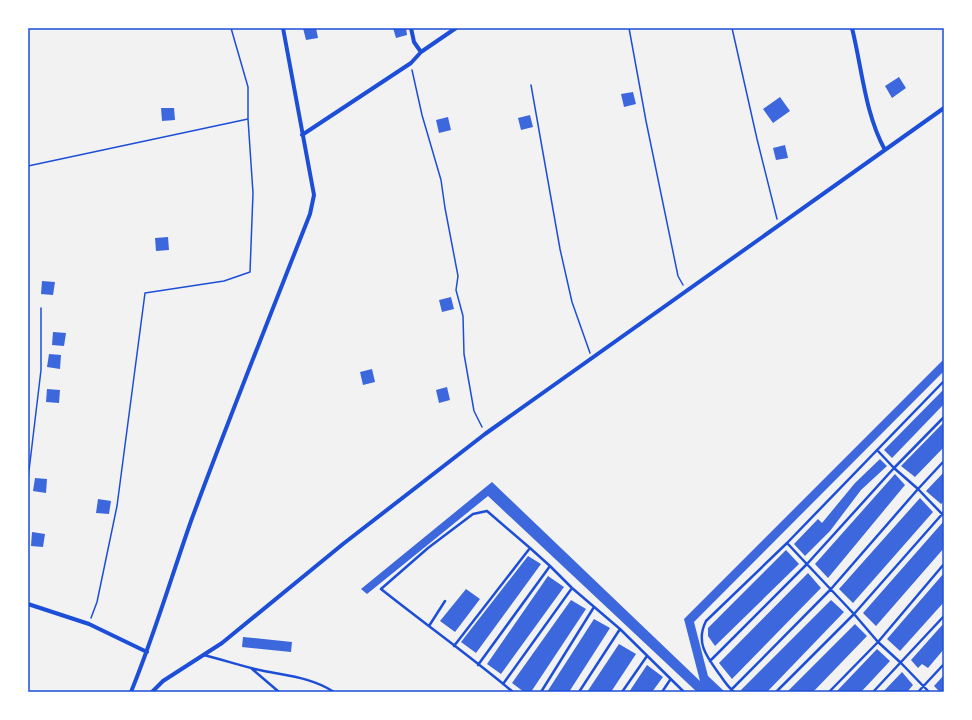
<svg xmlns="http://www.w3.org/2000/svg" width="972" height="720" font-family="'Fira Sans Condensed',sans-serif">
	<style>
		.building { fill: #3d67dc }
		.lines { fill: none; stroke-linecap: round; stroke-linejoin: round }
		.path { stroke: #1d4ed8; stroke-width: 1.5 }
		.service { stroke: #1d4ed8; stroke-width: 2.5 }
		.minor { stroke: #1d4ed8; stroke-width: 4 }
		.neatline { fill: none; stroke: #1d4ed8; stroke-width: 1.5 }
	</style>
	<rect width="100%" height="100%" fill="#f2f2f2"/>
	<path class="building" d="M 303,28 L 316,28 L 318,38 L 306,40 Z
		M 393,28 L 406,28 L 407,35 L 396,38 Z
		M 899,77 L 906,88 L 892,98 L 885,86 Z
		M 633,92 L 636,104 L 624,107 L 621,94 Z
		M 780,97 L 790,111 L 773,123 L 763,109 Z
		M 161,108 L 174,108 L 175,120 L 162,121 Z
		M 530,115 L 533,127 L 521,130 L 518,118 Z
		M 448,117 L 451,130 L 439,133 L 436,120 Z
		M 785,145 L 788,158 L 776,160 L 773,148 Z
		M 168,237 L 169,250 L 156,251 L 155,238 Z
		M 42,281 L 55,282 L 53,295 L 41,294 Z
		M 451,297 L 454,309 L 442,312 L 439,300 Z
		M 53,332 L 66,333 L 64,346 L 52,345 Z
		M 49,354 L 61,355 L 60,369 L 47,367 Z
		M 944,359 L 944,371 L 694,622 L 708,676 L 725,692 L 697,692 L 488,496 L 367,594 L 361,589 L 492,482 L 700,681 L 684,619 Z
		M 372,369 L 375,382 L 363,385 L 360,372 Z
		M 447,387 L 450,400 L 439,403 L 436,390 Z
		M 47,389 L 60,390 L 59,403 L 46,402 Z
		M 944,389 L 944,404 L 892,458 L 884,450 Z
		M 944,422 L 944,447 L 915,477 L 901,466 Z
		M 880,459 L 887,466 L 861,490 L 830,531 L 805,556 L 794,544 L 818,519 L 822,523 L 855,483 Z
		M 944,472 L 944,501 L 941,504 L 926,491 Z
		M 895,474 L 905,485 L 828,578 L 815,564 Z
		M 35,478 L 47,479 L 46,493 L 33,491 Z
		M 920,498 L 933,512 L 853,603 L 839,589 Z
		M 98,499 L 111,501 L 109,514 L 96,513 Z
		M 943,522 L 944,548 L 876,626 L 863,613 Z
		M 32,532 L 45,534 L 43,547 L 31,546 Z
		M 786,550 L 799,564 L 715,646 L 708,636 L 708,628 Z
		M 528,556 L 541,564 L 476,653 L 461,642 Z
		M 808,573 L 821,588 L 732,679 L 719,663 Z
		M 944,573 L 944,602 L 900,651 L 887,639 Z
		M 548,576 L 564,587 L 501,674 L 487,664 Z
		M 466,589 L 480,599 L 455,632 L 440,621 Z
		M 571,600 L 586,609 L 531,692 L 524,692 L 512,683 Z
		M 831,600 L 844,612 L 767,692 L 743,692 L 741,690 Z
		M 594,619 L 610,628 L 569,692 L 547,692 Z
		M 944,623 L 944,649 L 928,668 L 922,664 L 918,668 L 911,660 Z
		M 855,624 L 867,636 L 813,692 L 787,692 Z
		M 243,637 L 292,642 L 291,652 L 242,647 Z
		M 619,644 L 636,654 L 611,692 L 587,692 Z
		M 877,649 L 890,661 L 861,692 L 836,692 Z
		M 647,665 L 663,677 L 652,692 L 629,692 Z
		M 902,672 L 913,685 L 907,692 L 883,692 Z
		M 944,675 L 944,692 L 940,692 L 934,686 Z"/>
	<g class="lines">
		<path class="path" d="M 629,28 L 646,121 L 678,276 L 683,285
			M 732,28 L 757,139 L 777,219
			M 412,70 L 422,115 L 441,180 L 445,208 L 458,276 L 456,290 L 463,316 L 464,354 L 474,411 L 482,427
			M 531,85 L 560,249 L 572,302 L 590,353
			M 28,166 L 248,119 L 248,87 L 231,28
			M 28,479 L 41,370 L 41,308
			M 91,618 L 97,602 L 117,506 L 145,293 L 224,281 L 250,272 L 253,193 L 248,119"/>
		<path class="service" d="M 877,450 L 894,468 L 918,489 L 944,516
			M 787,543 L 944,381
			M 530,548 L 550,566
			M 429,626 L 445,601
			M 454,646 L 530,548 L 487,511 L 473,514 L 428,548 L 381,589 C 425,624 470,656 513,692
			M 204,655 C 224,660 244,667 264,671 C 289,676 313,678 334,692
			M 710,661 L 807,564 L 894,468 L 944,417
			M 478,665 L 550,566 L 572,588 L 620,629 L 684,692
			M 251,668 L 279,692
			M 503,684 L 572,588
			M 731,690 L 831,589 L 918,489 L 944,461
			M 541,692 L 594,607
			M 579,692 L 620,629
			M 622,692 L 647,656
			M 662,692 L 670,680
			M 734,692 C 728,687 724,681 720,675 C 707,657 695,643 706,621 L 787,543 L 854,614 L 878,642 L 901,663 L 929,692
			M 776,692 L 854,614 L 944,512
			M 829,692 L 878,642 L 944,564
			M 873,692 L 944,616
			M 918,692 L 944,664"/>
		<path class="minor" d="M 411,28 L 414,42 L 421,52
			M 852,28 C 862,68 865,114 885,150
			M 302,135 L 411,63 L 421,52 L 456,28
			M 28,604 L 89,624 L 147,652
			M 131,692 C 154,636 171,578 191,521 C 229,418 270,316 310,214 L 314,195 L 283,28
			M 152,692 L 163,681 L 222,643 L 343,544 L 485,434 L 944,108"/>
	</g>
	<rect width="972" height="720" fill="none" stroke="#ffffff" stroke-width="58"/>
	<rect x="29" y="29" width="914" height="662" class="neatline"/>
</svg>
